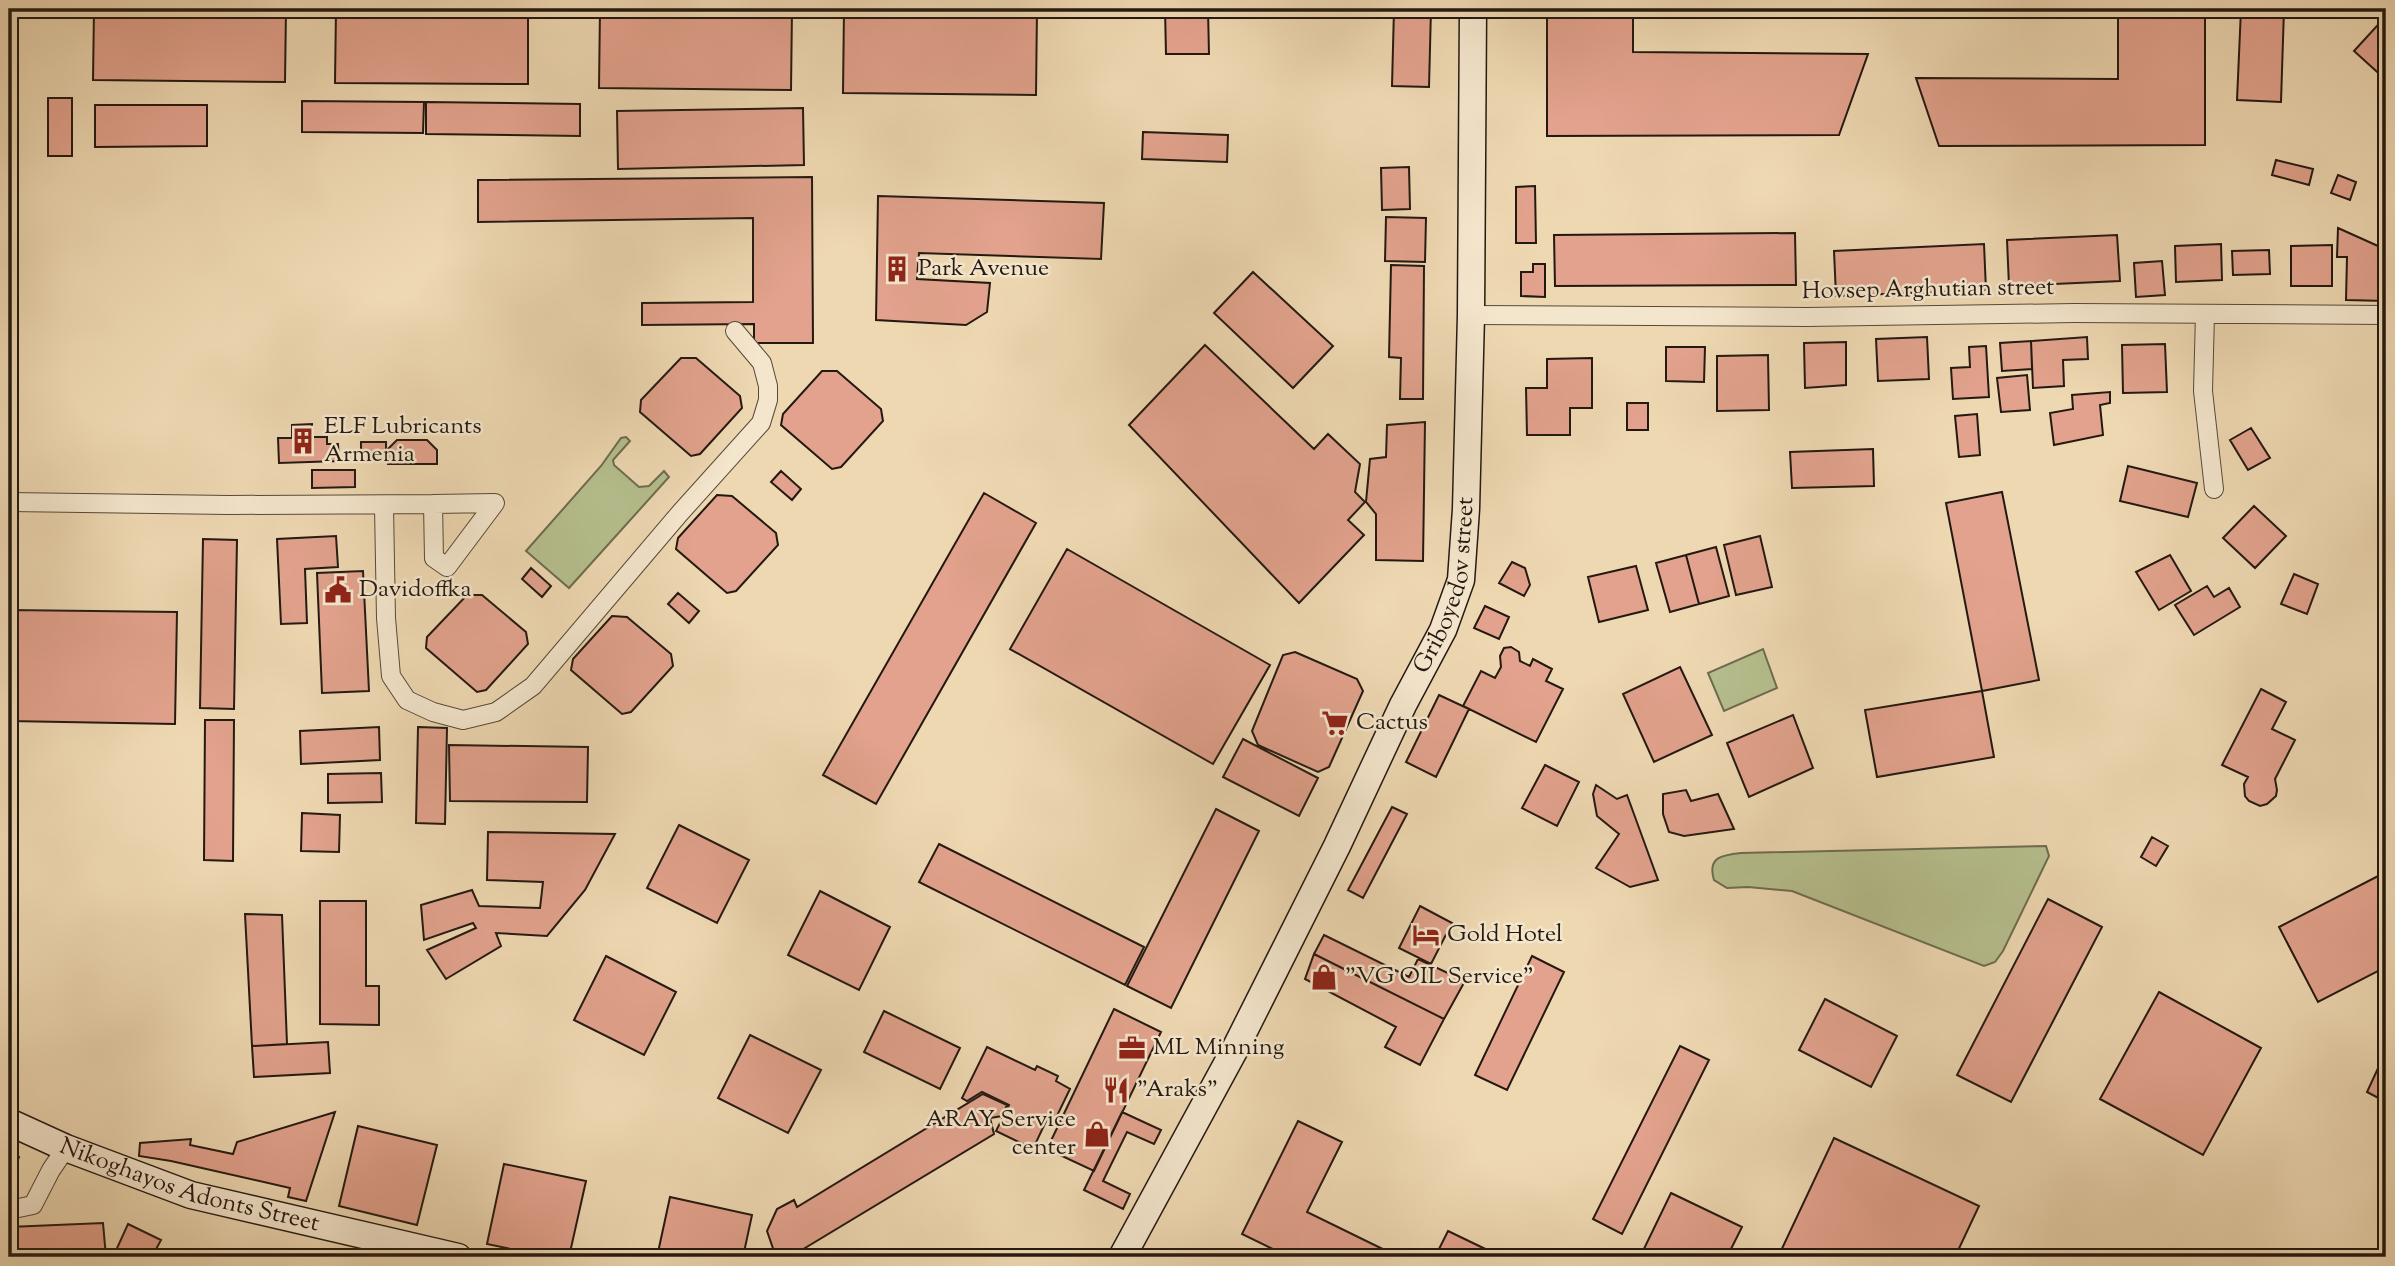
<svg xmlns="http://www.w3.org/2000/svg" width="2395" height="1266" font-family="'Sorts Mill Goudy',serif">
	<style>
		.green { fill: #b6bf8e; stroke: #6d6c50; stroke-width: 2 }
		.building { fill: #e2a28d; stroke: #241911; stroke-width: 2 }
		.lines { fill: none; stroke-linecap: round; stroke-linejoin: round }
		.street-casing { stroke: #564939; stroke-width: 20 }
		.secondary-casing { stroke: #241911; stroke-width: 29 }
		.street { stroke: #f4e6cd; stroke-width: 18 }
		.secondary { stroke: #f4e6cd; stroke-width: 26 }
		.labels { text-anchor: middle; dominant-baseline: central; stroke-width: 5; stroke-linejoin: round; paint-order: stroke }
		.poi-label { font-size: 24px; fill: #241911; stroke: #f4e6cd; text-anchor: start }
		.street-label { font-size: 24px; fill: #241911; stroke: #f4e6cd }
	</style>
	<rect width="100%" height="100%" fill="#eed8b2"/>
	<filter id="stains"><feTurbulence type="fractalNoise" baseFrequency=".00286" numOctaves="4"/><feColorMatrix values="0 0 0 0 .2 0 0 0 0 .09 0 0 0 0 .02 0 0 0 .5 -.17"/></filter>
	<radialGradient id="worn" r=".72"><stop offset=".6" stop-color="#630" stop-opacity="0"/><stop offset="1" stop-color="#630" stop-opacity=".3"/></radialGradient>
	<path class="green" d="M 626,437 L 630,441 L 613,460 L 614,465 L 639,487 L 649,486 L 664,471 L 669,477 L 569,588 L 526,551 L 601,466 L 621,438 Z
		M 1763,649 L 1777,688 L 1724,711 L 1708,673 Z
		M 2046,846 L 2049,856 L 2003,951 L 1995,962 L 1984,966 L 1792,891 L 1748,887 L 1727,888 L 1714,880 C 1707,857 1722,855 1741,853 Z"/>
	<path class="building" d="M 94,9 L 286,9 L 285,82 L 93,80 Z
		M 336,9 L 528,9 L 528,84 L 335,83 Z
		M 600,9 L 792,9 L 791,90 L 599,88 Z
		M 844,9 L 1037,9 L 1036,95 L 843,93 Z
		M 1165,9 L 1208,9 L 1209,54 L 1166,54 Z
		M 1394,9 L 1431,9 L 1429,87 L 1392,86 Z
		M 1547,9 L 1633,9 L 1633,52 L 1868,54 L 1839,135 L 1547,136 Z
		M 2118,9 L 2205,9 L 2205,145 L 1939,146 L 1916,78 L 2118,79 Z
		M 2241,9 L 2284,9 L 2281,102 L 2237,100 Z
		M 2386,16 L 2386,80 L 2354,51 Z
		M 48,98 L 72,98 L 72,156 L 48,156 Z
		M 302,101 L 424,102 L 423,133 L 302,132 Z
		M 426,102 L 580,104 L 580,136 L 426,134 Z
		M 95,105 L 207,105 L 207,146 L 95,147 Z
		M 803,108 L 804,165 L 618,169 L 617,111 Z
		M 1143,132 L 1228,135 L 1227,162 L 1142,159 Z
		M 2276,160 L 2313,169 L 2309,185 L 2272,175 Z
		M 1409,167 L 1410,209 L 1382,210 L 1381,168 Z
		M 2338,175 L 2356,182 L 2350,200 L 2331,193 Z
		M 812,177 L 813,343 L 754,343 L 754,324 L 642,325 L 642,303 L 753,302 L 753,218 L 478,222 L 478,180 Z
		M 1535,186 L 1536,243 L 1516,243 L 1516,187 Z
		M 878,196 L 1104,203 L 1101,259 L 919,253 L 917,279 L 990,283 L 987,312 L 966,325 L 876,320 Z
		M 1386,217 L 1426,218 L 1425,262 L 1385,261 Z
		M 2338,228 L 2378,246 L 2379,263 L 2386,264 L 2386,301 L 2346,300 L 2347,257 L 2337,257 Z
		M 1795,233 L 1796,285 L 1555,286 L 1554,235 Z
		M 2117,235 L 2120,281 L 2009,286 L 2007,240 Z
		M 1984,244 L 1986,290 L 1836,296 L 1834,251 Z
		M 2221,244 L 2222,280 L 2176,282 L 2175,246 Z
		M 2332,245 L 2332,286 L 2291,286 L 2291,246 Z
		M 2269,250 L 2270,274 L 2233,275 L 2232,251 Z
		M 2162,261 L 2165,295 L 2136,297 L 2134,263 Z
		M 1533,264 L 1545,264 L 1545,297 L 1521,296 L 1521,272 L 1533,272 Z
		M 1391,265 L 1424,266 L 1423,399 L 1400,399 L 1401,358 L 1389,357 Z
		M 1253,272 L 1333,346 L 1293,388 L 1214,313 Z
		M 1927,337 L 1929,379 L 1878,381 L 1876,339 Z
		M 2087,337 L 2088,359 L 2063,360 L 2064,386 L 2033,388 L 2031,341 Z
		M 2031,341 L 2032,369 L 2002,371 L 2000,343 Z
		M 1846,342 L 1846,385 L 1805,388 L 1804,343 Z
		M 2165,344 L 2167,392 L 2123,393 L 2122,345 Z
		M 1205,345 L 1314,449 L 1328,434 L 1360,464 L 1355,492 L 1365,502 L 1348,520 L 1364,535 L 1299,603 L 1129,425 Z
		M 1986,346 L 1989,397 L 1953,399 L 1951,368 L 1970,367 L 1969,347 Z
		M 1666,347 L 1705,347 L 1704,382 L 1666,381 Z
		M 1768,355 L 1769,410 L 1717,411 L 1717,356 Z
		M 681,358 L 696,358 L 740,396 L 742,408 L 700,454 L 691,456 L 640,412 L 641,400 Z
		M 1592,358 L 1592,408 L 1570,408 L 1570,435 L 1527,435 L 1526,388 L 1547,388 L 1547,359 Z
		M 822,371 L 837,371 L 881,409 L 883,421 L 841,467 L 832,469 L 781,425 L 783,414 Z
		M 2027,375 L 2030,410 L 2001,412 L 1997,378 Z
		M 2110,392 L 2110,403 L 2100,405 L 2103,435 L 2054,445 L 2050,413 L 2073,409 L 2072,395 Z
		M 1627,403 L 1648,403 L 1648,430 L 1627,430 Z
		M 1977,414 L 1980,455 L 1959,457 L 1955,416 Z
		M 1425,422 L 1423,561 L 1376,560 L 1376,514 L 1366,502 L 1370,459 L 1386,457 L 1387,425 Z
		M 312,424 L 312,437 L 327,437 L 327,444 L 338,444 L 339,461 L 279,463 L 278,438 L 292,438 L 292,425 Z
		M 2251,428 L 2270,458 L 2248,470 L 2230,440 Z
		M 397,440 L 427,440 L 437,450 L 437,464 L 388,464 L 388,449 Z
		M 361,442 L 386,442 L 386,461 L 361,461 Z
		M 1873,449 L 1874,486 L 1792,488 L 1790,452 Z
		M 2128,466 L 2197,483 L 2188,517 L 2120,501 Z
		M 312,470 L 355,470 L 355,487 L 312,488 Z
		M 781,471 L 801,489 L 792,500 L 771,482 Z
		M 2002,492 L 2039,680 L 1982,691 L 1946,503 Z
		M 984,493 L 1036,523 L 876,804 L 823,775 Z
		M 717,495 L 732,496 L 776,533 L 778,545 L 736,591 L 727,593 L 676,549 L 678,538 Z
		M 2254,506 L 2286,536 L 2255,568 L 2223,538 Z
		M 336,536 L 338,567 L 305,569 L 307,623 L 281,624 L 277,539 Z
		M 1760,536 L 1772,587 L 1736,595 L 1724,545 Z
		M 203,539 L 237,540 L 234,709 L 200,708 Z
		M 1716,547 L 1729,596 L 1699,604 L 1686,555 Z
		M 1067,549 L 1270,665 L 1213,764 L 1010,649 Z
		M 1686,555 L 1699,604 L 1670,612 L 1656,563 Z
		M 2170,555 L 2191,591 L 2159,610 L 2136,572 Z
		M 1512,562 L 1525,568 L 1530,585 L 1524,596 L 1499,583 Z
		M 1636,566 L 1648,610 L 1599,622 L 1588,577 Z
		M 531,568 L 551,586 L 542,597 L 522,579 Z
		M 363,571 L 369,691 L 322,693 L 317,573 Z
		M 2294,574 L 2318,584 L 2307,614 L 2281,604 Z
		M 2207,586 L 2214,597 L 2229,588 L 2240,607 L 2194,635 L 2175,605 Z
		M 678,593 L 699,611 L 689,623 L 668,604 Z
		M 467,595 L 482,595 L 526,632 L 528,644 L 486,690 L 477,692 L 426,648 L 427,637 Z
		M 1485,606 L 1509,617 L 1499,639 L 1474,628 Z
		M 9,610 L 177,612 L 175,724 L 9,721 Z
		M 612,616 L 627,617 L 671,654 L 673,666 L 631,712 L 622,714 L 571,670 L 573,659 Z
		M 1511,647 L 1519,652 L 1520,661 L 1530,666 L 1533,659 L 1552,669 L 1546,681 L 1563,689 L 1536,742 L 1463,706 L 1481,671 L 1495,678 L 1501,667 L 1500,656 L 1504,648 Z
		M 1295,652 L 1357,679 L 1363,691 L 1329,767 L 1318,772 L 1258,745 L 1252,731 L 1283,655 Z
		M 1680,667 L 1712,735 L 1654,762 L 1623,694 Z
		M 2261,689 L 2286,702 L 2272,729 L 2295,740 L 2275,779 L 2277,790 L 2276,796 L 2267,804 L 2260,806 L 2249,801 L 2245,796 L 2244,784 L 2248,777 L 2222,765 Z
		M 1982,691 L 1994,757 L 1877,777 L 1865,710 Z
		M 1439,695 L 1469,709 L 1436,777 L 1406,762 Z
		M 1793,715 L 1813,768 L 1749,797 L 1727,743 Z
		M 205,720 L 234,720 L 233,861 L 204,860 Z
		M 379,727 L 380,760 L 301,764 L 300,731 Z
		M 418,727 L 447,728 L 445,824 L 416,823 Z
		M 1243,739 L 1318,778 L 1299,816 L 1223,777 Z
		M 449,745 L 588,747 L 587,802 L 450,801 Z
		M 1545,765 L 1579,782 L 1557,826 L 1522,808 Z
		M 381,773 L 382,802 L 328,803 L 328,774 Z
		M 1596,785 L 1617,799 L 1627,795 L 1658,880 L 1630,887 L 1596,868 L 1619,834 L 1597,816 L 1593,794 Z
		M 1686,790 L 1691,801 L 1718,794 L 1734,829 L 1684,836 L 1669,832 L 1663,814 L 1663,794 Z
		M 1392,807 L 1407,814 L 1363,898 L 1348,890 Z
		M 1216,809 L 1259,831 L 1171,1008 L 1127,986 Z
		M 302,813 L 340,815 L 339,852 L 301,851 Z
		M 679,825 L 749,860 L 717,923 L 647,888 Z
		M 488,832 L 615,834 L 585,890 L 547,936 L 496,933 L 501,946 L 446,979 L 427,950 L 476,928 L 473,923 L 424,940 L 421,905 L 472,890 L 479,906 L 540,908 L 543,882 L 487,880 Z
		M 2152,837 L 2168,846 L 2156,866 L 2141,857 Z
		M 939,844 L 1144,947 L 1125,985 L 919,882 Z
		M 2386,872 L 2386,967 L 2318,1002 L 2279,927 Z
		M 820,891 L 890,927 L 859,990 L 788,955 Z
		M 2048,899 L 2102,927 L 2011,1102 L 1957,1075 Z
		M 320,901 L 366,901 L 366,986 L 379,986 L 379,1025 L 320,1024 Z
		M 1420,906 L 1452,923 L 1431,964 L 1399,948 Z
		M 245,914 L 282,915 L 287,1044 L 252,1046 Z
		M 1324,935 L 1409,977 L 1418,959 L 1465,981 L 1444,1019 L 1314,954 Z
		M 1314,954 L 1444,1019 L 1420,1065 L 1385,1047 L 1396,1027 L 1305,979 Z
		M 606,956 L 676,992 L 644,1055 L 574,1020 Z
		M 1532,956 L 1564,972 L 1507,1090 L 1475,1075 Z
		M 2159,992 L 2261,1048 L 2203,1155 L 2100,1099 Z
		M 1825,999 L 1897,1036 L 1871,1087 L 1799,1050 Z
		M 1114,1009 L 1161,1032 L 1094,1171 L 1047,1149 Z
		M 884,1011 L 960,1048 L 940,1089 L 864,1052 Z
		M 750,1035 L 821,1070 L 788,1133 L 718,1098 Z
		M 328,1042 L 330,1073 L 254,1077 L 252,1046 Z
		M 1680,1046 L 1709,1060 L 1622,1234 L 1593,1219 Z
		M 987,1047 L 1035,1070 L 1037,1066 L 1058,1076 L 1056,1081 L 1070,1089 L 1054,1122 L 1047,1119 L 1033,1149 L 996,1131 L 1009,1105 L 982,1092 L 967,1101 L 962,1098 Z
		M 2386,1051 L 2386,1102 L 2367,1092 Z
		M 983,1094 L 1007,1105 L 1002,1116 L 990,1118 L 994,1134 L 790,1257 L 776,1257 L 767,1231 L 777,1209 L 794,1200 L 797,1207 Z
		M 335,1112 L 306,1201 L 288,1197 L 290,1188 L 171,1161 L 139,1156 L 140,1143 L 191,1139 L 190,1145 L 233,1154 L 237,1142 Z
		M 1122,1112 L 1161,1130 L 1154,1144 L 1127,1132 L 1103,1181 L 1130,1194 L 1123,1209 L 1084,1190 Z
		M 1298,1121 L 1342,1142 L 1307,1212 L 1399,1257 L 1289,1257 L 1242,1234 Z
		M 358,1126 L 437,1145 L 417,1225 L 339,1206 Z
		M 1834,1138 L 1979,1206 L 1955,1257 L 1778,1257 Z
		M 9,1153 L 19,1157 L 10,1180 L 9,1180 Z
		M 504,1164 L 586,1181 L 569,1257 L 549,1257 L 487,1244 Z
		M 1671,1193 L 1742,1227 L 1727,1257 L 1640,1257 Z
		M 670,1197 L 752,1215 L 743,1257 L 657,1257 Z
		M 103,1223 L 106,1257 L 27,1257 L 26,1254 L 9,1256 L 9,1227 Z
		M 128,1224 L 161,1240 L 152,1257 L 113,1257 Z
		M 1448,1231 L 1502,1257 L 1435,1257 Z"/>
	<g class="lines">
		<g class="street-casing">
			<path id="street" d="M 2205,314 L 2203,391 L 2214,489
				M 1471,315 L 1807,317 L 2074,313 L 2386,315
				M 9,502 L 229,505 L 433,504 L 434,558 L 447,567 L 495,503 L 433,504
				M 384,506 L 386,618 L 391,676 L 407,700 L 433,712 L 463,720 L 496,712 L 533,686 L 680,513 L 761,423 L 768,400 L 768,386 L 762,363 L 735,331
				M 9,1210 L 33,1205 L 51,1170 L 66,1148"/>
		</g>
		<g class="secondary-casing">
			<g id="secondary">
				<path id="s1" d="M 9,1122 L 66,1148 L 191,1195 L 458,1257"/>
				<path id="s2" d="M 1122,1257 L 1235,1049 L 1337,846 L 1403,705 L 1443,630 L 1461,580 L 1466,509 L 1471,315 L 1473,9"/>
			</g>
		</g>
		<use href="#street" class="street"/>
		<use href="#secondary" class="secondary"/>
	</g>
	<defs>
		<g id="building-bare" transform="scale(2.1)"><path d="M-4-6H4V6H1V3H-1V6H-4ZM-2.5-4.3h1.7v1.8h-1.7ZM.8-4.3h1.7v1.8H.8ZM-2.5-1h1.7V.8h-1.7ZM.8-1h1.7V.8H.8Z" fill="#8f2418" stroke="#f4e6cd" stroke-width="2.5" paint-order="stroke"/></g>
		<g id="civic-bare" transform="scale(2.1)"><path d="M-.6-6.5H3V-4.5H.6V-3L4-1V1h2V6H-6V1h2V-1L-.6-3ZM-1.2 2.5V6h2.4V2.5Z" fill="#8f2418" stroke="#f4e6cd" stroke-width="2.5" paint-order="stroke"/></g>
		<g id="supermarket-bare" transform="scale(2.1)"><path d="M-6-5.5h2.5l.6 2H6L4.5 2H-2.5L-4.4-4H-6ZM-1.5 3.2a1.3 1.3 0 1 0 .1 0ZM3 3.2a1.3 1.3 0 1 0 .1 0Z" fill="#8f2418" stroke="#f4e6cd" stroke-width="2.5" paint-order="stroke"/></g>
		<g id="hotel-bare" transform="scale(2.1)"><path d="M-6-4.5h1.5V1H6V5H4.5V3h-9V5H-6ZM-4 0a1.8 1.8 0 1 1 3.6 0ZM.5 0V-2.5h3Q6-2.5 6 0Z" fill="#8f2418" stroke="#f4e6cd" stroke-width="2.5" paint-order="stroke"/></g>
		<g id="shop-bare" transform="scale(2.1)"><path d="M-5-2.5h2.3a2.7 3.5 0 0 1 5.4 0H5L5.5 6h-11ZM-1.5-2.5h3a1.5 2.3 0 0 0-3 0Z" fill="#8f2418" stroke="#f4e6cd" stroke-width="2.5" paint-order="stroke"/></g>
		<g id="office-bare" transform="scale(2.1)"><path d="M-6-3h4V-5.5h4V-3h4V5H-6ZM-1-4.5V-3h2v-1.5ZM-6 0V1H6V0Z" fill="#8f2418" stroke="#f4e6cd" stroke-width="2.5" paint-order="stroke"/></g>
		<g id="restaurant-bare" transform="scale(2.1)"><path d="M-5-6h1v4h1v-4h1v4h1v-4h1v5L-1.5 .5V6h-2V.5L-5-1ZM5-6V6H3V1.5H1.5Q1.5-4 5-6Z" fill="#8f2418" stroke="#f4e6cd" stroke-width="2.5" paint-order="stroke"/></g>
	</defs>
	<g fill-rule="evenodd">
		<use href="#building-bare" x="897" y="269"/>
		<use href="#building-bare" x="303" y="441"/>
		<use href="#civic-bare" x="338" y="590"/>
		<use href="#supermarket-bare" x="1335" y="723"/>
		<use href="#hotel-bare" x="1426" y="935"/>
		<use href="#shop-bare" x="1324" y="977"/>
		<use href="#office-bare" x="1132" y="1048"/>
		<use href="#restaurant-bare" x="1116" y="1090"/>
		<use href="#shop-bare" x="1097" y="1134"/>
	</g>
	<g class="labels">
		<g class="poi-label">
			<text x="918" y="269">Park Avenue</text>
			<text x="324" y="427">ELF Lubricants<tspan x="324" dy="28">Armenia</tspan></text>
			<text x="359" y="590">Davidoffka</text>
			<text x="1356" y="723">Cactus</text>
			<text x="1447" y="935">Gold Hotel</text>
			<text x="1345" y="977">"VG OIL Service"</text>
			<text x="1153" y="1048">ML Minning</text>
			<text x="1137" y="1090">"Araks"</text>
			<text x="1076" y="1120" text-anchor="end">ARAY Service<tspan x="1076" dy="28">center</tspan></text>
		</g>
		<g class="street-label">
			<text transform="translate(1928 290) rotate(-1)">Hovsep Arghutian street</text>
			<text stroke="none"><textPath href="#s2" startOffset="749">Griboyedov street</textPath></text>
			<text stroke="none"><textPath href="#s1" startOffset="192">Nikoghayos Adonts Street</textPath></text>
		</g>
	</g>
	<rect width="2395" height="1266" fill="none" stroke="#eed8b2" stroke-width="35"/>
	<rect x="10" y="10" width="2374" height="1245" fill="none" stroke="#241911" stroke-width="3.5"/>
	<rect x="18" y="18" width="2360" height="1231" fill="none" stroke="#241911" stroke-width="2"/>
	<rect width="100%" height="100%" filter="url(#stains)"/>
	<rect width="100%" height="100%" fill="url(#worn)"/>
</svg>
